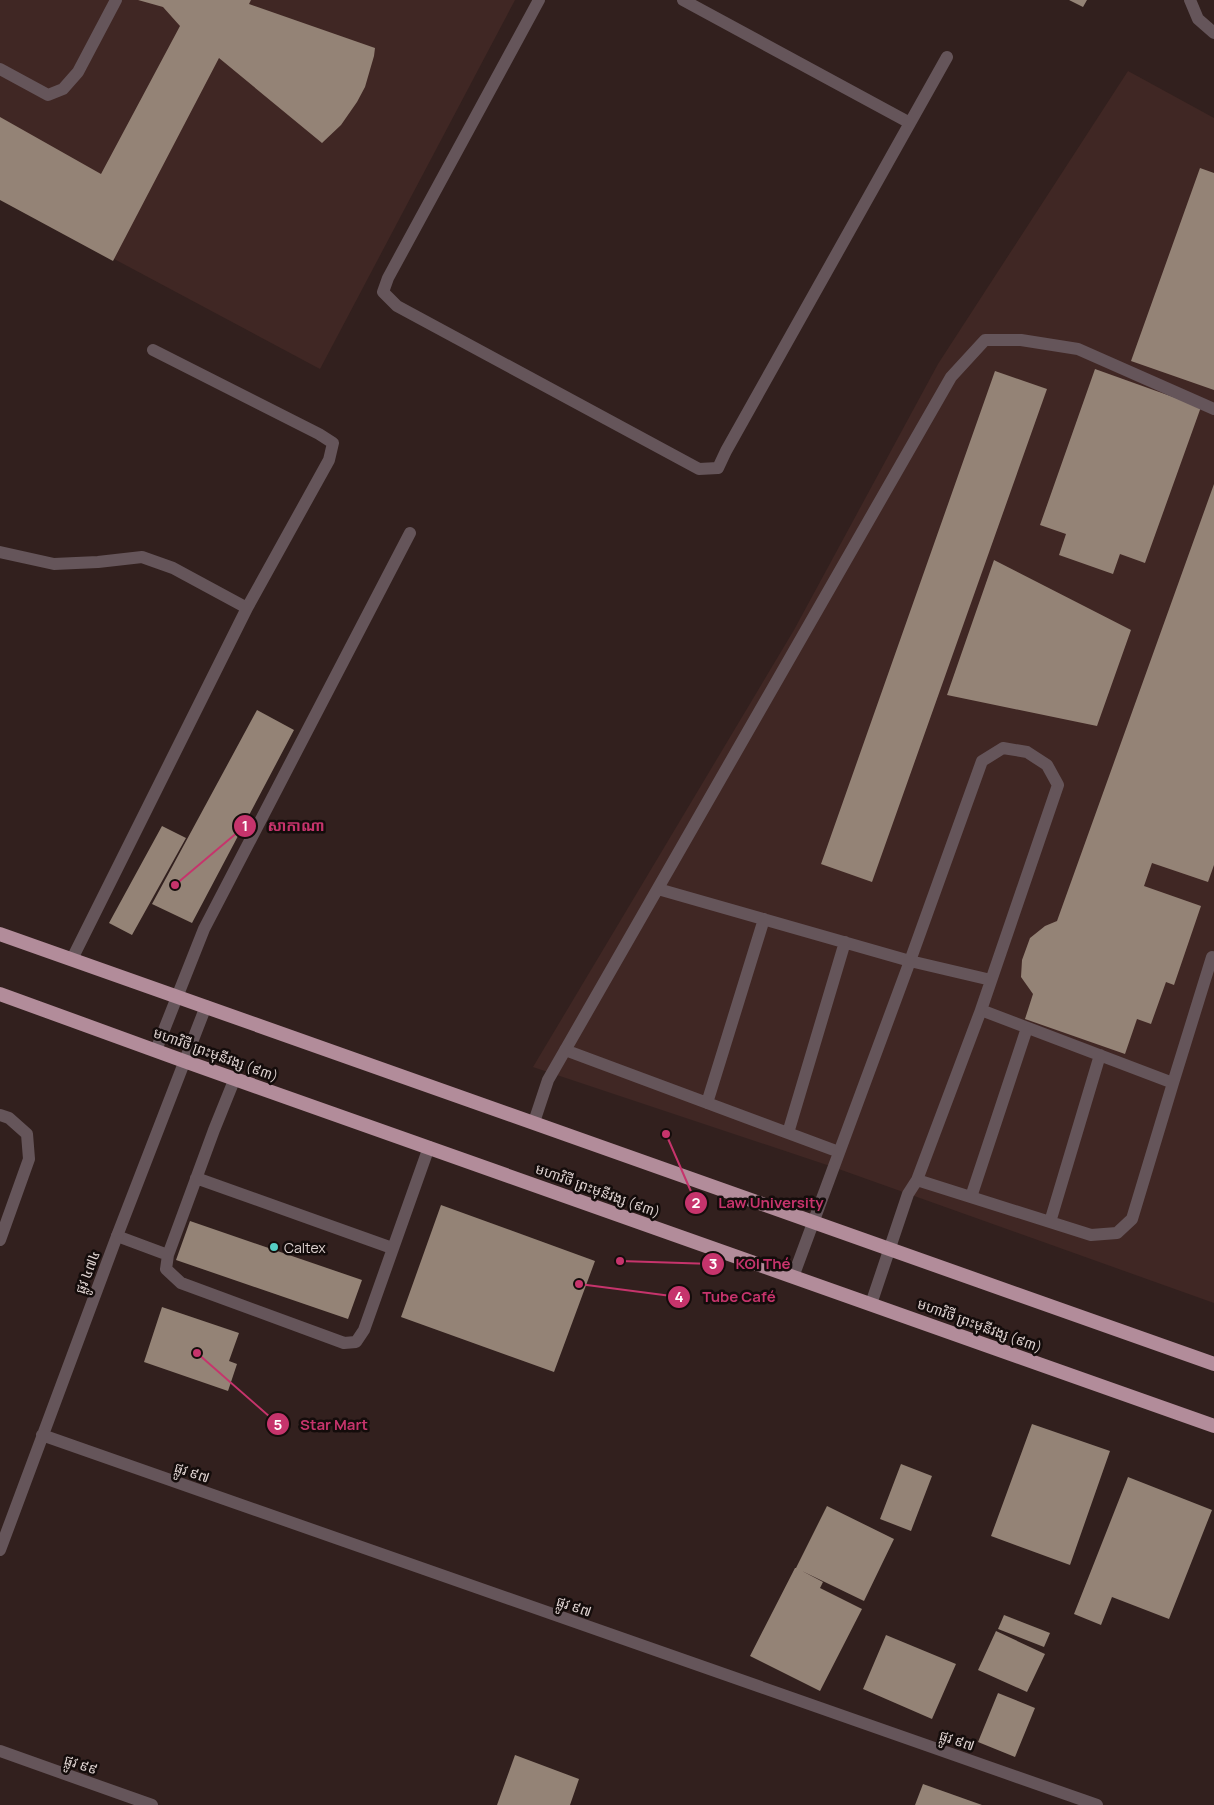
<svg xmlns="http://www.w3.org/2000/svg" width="1214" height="1805" font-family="Manrope,'Noto Sans Khmer',sans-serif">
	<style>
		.built { fill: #402724 }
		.building { fill: #948376 }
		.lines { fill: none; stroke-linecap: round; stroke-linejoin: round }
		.service { stroke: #65555a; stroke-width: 12 }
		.minor { stroke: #65555a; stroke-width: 12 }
		.trunk { stroke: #b28c9a; stroke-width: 14 }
		.poi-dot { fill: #56cec4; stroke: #140c0b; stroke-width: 2 }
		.labels { text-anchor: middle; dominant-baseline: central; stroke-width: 5; stroke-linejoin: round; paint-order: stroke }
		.street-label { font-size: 14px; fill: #ddd1cf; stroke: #140c0b }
		.poi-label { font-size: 14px; fill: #ddd1cf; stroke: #140c0b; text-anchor: start }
		.leader { fill: none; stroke: #c6346c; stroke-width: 2 }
		.callout-dot { fill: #c6346c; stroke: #140c0b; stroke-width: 2 }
		.mark-label { font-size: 15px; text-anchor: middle; font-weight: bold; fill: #fff }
		.callout-label { font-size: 15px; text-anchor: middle; font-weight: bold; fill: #c6346c; stroke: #140c0b; stroke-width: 5; stroke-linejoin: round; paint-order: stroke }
	</style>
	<rect width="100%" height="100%" fill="#32201e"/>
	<path class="built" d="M 0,0 L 515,0 L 320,369 L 0,198 Z
		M 1128,71 L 1214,118 L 1214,1303 L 833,1167 L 533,1067 L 794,630 L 938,364 Z"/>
	<path class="building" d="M 138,0 L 251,0 L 249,4 L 375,48 L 374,56 L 365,87 L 357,102 L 341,125 L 322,143 L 219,58 L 113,261 L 0,200 L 0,117 L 101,174 L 180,26 L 163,7 Z
		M 1069,0 L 1087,0 L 1083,7 Z
		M 1200,168 L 1214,173 L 1214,390 L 1131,361 Z
		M 1095,369 L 1201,407 L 1145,563 L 1120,554 L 1113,574 L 1059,555 L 1066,534 L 1040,525 Z
		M 995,371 L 1047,389 L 872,882 L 821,864 Z
		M 1214,484 L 1214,865 L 1208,882 L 1152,863 L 1144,886 L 1201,906 L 1174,985 L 1166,982 L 1151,1024 L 1137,1019 L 1125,1054 L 1025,1019 L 1033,994 L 1021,977 L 1022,960 L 1030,938 L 1045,926 L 1057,921 Z
		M 994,560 L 1131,630 L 1097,726 L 947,695 Z
		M 257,710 L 294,730 L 192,923 L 152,904 Z
		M 162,826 L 186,838 L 132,935 L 109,923 Z
		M 441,1205 L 595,1261 L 554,1372 L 401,1317 Z
		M 190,1221 L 362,1280 L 348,1319 L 176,1260 Z
		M 162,1307 L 239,1333 L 229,1361 L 237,1364 L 228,1391 L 144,1362 Z
		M 1032,1424 L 1110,1451 L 1070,1565 L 991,1536 Z
		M 901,1464 L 932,1476 L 911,1531 L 880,1519 Z
		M 1128,1477 L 1212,1510 L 1169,1619 L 1112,1597 L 1101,1625 L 1074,1614 Z
		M 827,1506 L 894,1539 L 864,1601 L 802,1571 L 823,1582 L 820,1588 L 862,1609 L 820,1691 L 750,1656 L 795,1568 L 796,1568 Z
		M 1004,1615 L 1050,1633 L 1044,1647 L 998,1629 Z
		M 996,1631 L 1045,1654 L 1027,1692 L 978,1670 Z
		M 886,1635 L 956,1664 L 932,1719 L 863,1689 Z
		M 998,1693 L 1035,1708 L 1015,1757 L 978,1742 Z
		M 515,1755 L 579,1779 L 570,1805 L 497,1805 Z
		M 923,1784 L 982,1805 L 915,1805 Z"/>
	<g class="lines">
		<path class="service" d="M 1190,0 L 1198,19 L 1214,33
			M 0,69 L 48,95 L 63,89 L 78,72 L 116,0
			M 0,552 L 54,564 L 98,562 L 142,557 L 173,568 L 247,608
			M 658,889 L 910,961 L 991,980
			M 72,959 L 247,608 L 329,460 L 333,443 L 319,434 L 153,350
			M 981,1010 L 1173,1083 L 1212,957
			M 156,1050 L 204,929 L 410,533
			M 565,1050 L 839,1152
			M 235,1078 L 214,1130 L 168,1255 L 166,1269 L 181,1283 L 344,1343 L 356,1342 L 364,1330 L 429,1147
			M 707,1103 L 764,919
			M 0,1115 L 9,1118 L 27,1134 L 29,1159 L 0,1240
			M 534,1122 L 548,1080 L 951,377 L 985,340 L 1021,340 L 1078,349 L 1214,409
			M 788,1133 L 845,942
			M 196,1178 L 392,1248
			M 917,1180 L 1091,1235 L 1117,1233 L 1132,1219 L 1173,1083
			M 971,1197 L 1027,1028
			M 1050,1222 L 1100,1055
			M 117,1236 L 168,1255
			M 793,1277 L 910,961 L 982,761 L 1003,748 L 1027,752 L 1047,765 L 1058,785 L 981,1010 L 917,1180 L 908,1194 L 871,1304"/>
		<path class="minor" d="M 539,0 L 388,278 L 383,292 L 397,306 L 699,469 L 718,468 L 726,451 L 947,57
			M 683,0 L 910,123
			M 42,1435 L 1097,1805
			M 0,1550 L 117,1236 L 206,1006
			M 0,1751 L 152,1805"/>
		<path class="trunk" d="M 0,934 L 1214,1364
			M 0,994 L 184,1061 L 1214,1426"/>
	</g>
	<circle class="poi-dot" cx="274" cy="1247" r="5"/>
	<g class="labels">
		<g class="street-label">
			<text transform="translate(216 1054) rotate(20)">មហាវិថី ព្រះមុនីវង្ស (៩៣)</text>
			<text transform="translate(598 1190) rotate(20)">មហាវិថី ព្រះមុនីវង្ស (៩៣)</text>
			<text transform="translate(87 1272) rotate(-69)">ផ្លូវ ៤៧៤</text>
			<text transform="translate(980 1325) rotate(20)">មហាវិថី ព្រះមុនីវង្ស (៩៣)</text>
			<text transform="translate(192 1472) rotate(19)">ផ្លូវ ៩៧</text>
			<text transform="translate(574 1606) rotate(19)">ផ្លូវ ៩៧</text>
			<text transform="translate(957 1740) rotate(19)">ផ្លូវ ៩៧</text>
			<text transform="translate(81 1764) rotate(19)">ផ្លូវ ៩៩</text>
		</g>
		<g class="poi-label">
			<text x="284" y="1247">Caltex</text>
		</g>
	</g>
	<path class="leader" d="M175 885L245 826M666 1134L696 1203M620 1261L713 1264M579 1284L679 1297M197 1353L278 1424"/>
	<g class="callout-dot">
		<circle cx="175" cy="885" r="5"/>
		<circle cx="666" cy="1134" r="5"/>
		<circle cx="620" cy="1261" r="5"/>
		<circle cx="579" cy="1284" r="5"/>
		<circle cx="197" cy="1353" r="5"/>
		<circle cx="245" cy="826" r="12"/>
		<circle cx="696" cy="1203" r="12"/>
		<circle cx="713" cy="1264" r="12"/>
		<circle cx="679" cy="1297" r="12"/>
		<circle cx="278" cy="1424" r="12"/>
	</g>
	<g class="mark-label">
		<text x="245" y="831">1</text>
		<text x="696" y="1208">2</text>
		<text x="713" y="1269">3</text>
		<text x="679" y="1302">4</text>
		<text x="278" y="1430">5</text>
	</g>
	<g class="callout-label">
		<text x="296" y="831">សាកាណា</text>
		<text x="771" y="1208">Law University</text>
		<text x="763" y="1269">KOI Thé</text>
		<text x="739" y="1302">Tube Café</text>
		<text x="334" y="1430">Star Mart</text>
	</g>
</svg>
